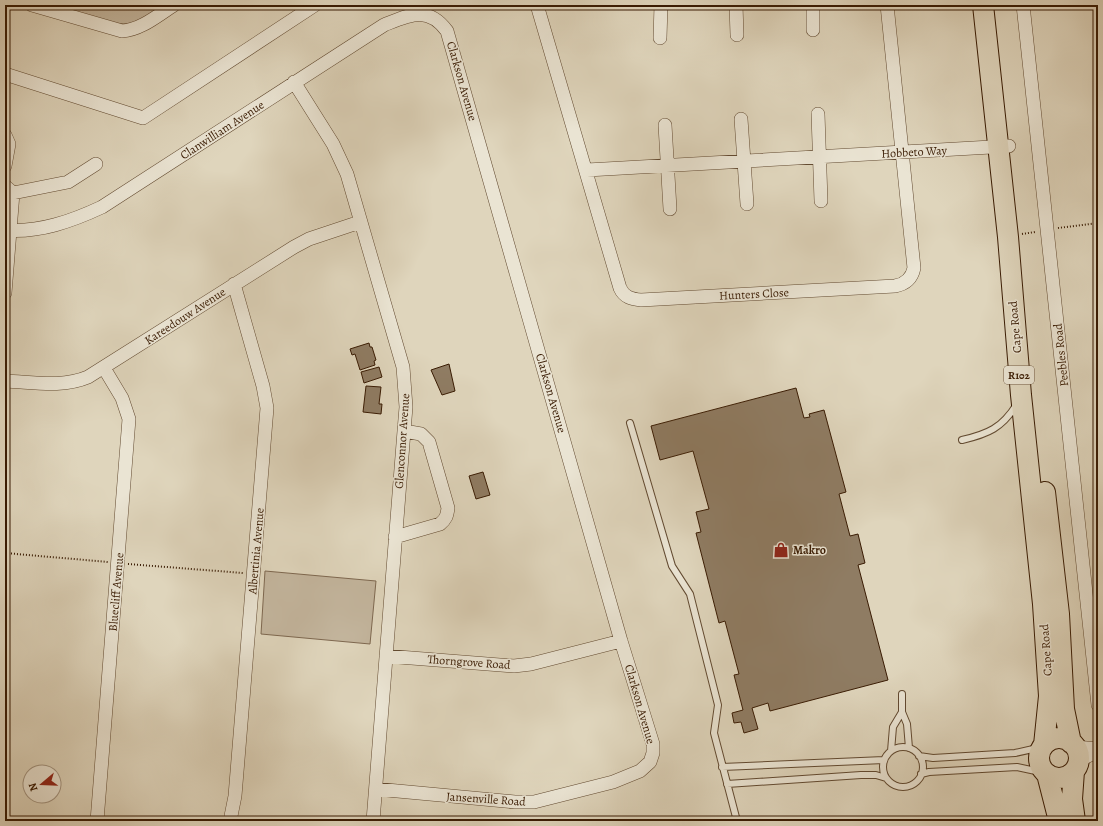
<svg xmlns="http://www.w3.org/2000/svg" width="1103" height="826" font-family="Alegreya,serif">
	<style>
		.green { fill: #c3b59d; stroke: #7e6850 }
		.building { fill: #8f7c63; stroke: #391b03 }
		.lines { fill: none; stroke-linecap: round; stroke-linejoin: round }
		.service-casing { stroke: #624a31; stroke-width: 8 }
		.minor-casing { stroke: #624a31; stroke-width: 14 }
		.primary-casing { stroke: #391b03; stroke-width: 22 }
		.path { stroke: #391b03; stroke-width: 2; stroke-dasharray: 1 2; stroke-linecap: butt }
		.service { stroke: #eae4d3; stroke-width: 6 }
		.minor { stroke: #eae4d3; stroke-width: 13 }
		.primary { stroke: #dfd5bc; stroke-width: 20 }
		.labels { text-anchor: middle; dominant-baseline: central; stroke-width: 3; stroke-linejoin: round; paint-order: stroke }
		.shield { fill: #eae4d3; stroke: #6e5741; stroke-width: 1 }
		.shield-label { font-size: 11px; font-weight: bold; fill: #391b03 }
		.street-label { font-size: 12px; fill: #391b03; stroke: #eae4d3 }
		.poi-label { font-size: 12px; font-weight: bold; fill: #391b03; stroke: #eae4d3; text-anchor: start }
	</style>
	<rect width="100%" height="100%" fill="#dfd5bc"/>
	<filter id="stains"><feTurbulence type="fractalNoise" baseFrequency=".005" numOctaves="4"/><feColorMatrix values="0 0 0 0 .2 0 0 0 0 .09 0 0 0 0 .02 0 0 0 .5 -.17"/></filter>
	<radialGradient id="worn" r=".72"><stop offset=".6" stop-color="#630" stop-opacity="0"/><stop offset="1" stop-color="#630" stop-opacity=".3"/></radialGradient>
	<path class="green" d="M 56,5 L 164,5 C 156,10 147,18 138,22 C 115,30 78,12 56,5 Z
		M 265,571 L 376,581 L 370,644 L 261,634 Z"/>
	<path class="building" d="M 369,343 L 370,347 L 372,347 L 376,360 L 374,361 L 375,365 L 360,370 L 355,354 L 352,355 L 350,349 Z
		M 449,364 L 455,391 L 442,395 L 431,370 Z
		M 379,367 L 382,377 L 364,383 L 361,372 Z
		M 366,386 L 381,387 L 379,404 L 382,404 L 381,414 L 363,412 Z
		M 796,388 L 804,418 L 810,417 L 809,414 L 824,410 L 846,492 L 839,494 L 850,536 L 858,534 L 865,563 L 858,565 L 888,680 L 770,711 L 768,703 L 752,708 L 758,729 L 744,733 L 741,722 L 734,723 L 732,713 L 743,710 L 734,675 L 739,674 L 725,621 L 719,623 L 696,533 L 701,532 L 696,512 L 709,509 L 693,451 L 660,460 L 651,426 Z
		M 483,472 L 490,495 L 476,499 L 469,476 Z"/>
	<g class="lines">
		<g class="service-casing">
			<path id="service" d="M 630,423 L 672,566 L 690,594 L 718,705 L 714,733 L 737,821
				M 962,440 C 988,434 1002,428 1017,404
				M 902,694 L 902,712
				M883 767a20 20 0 1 1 40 0a20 20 0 1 1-40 0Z
				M 891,751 L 893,727 L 902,712 L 907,724 L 909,748
				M 919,756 L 933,758 L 1015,753 L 1042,747
				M 722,767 L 884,760
				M 921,774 L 929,772 L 1017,767 L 1045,773
				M 727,784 L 861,775 L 876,775 L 886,778"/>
		</g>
		<g class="minor-casing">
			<path id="minor" d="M 32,5 L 122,31 C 141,30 158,15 174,5
				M 537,5 L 620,288 C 624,297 631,299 641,300 L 895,286 C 906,284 912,278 914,268 L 887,5
				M 736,5 L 737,35
				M 813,5 L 813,30
				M 1023,5 L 1098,705
				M 660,38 L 661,5
				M 5,74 L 143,118 L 315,5
				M 294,82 L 333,144 L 347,174 L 403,367 L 406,407 L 404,431 L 373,821
				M 818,114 L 821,201
				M 741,119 L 747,204
				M 665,125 L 670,209
				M 5,135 L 9,144 L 5,166
				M 587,170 L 1009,146
				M 5,186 L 13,193 L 68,182 L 96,164
				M 5,230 C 39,233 72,221 102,207 L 384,25 C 409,15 428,5 447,31 L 621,641 L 653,744 L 653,753 L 650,762 L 640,771 L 613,782 L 534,802 L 515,802 L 376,789
				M 5,293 L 13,193
				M 5,381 C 33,382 62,388 88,377 L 294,247 L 309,239 L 360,222
				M 395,537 L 440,524 C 446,519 447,516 448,508 L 429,442 L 421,434 L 404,431
				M 386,656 L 514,666 L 531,664 L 621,641
				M 1075,747 L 1098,749
				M 1078,761 L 1098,751
				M 97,821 L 129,419 L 122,398 L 104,368
				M 230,821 L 235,796 L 267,408 L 263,386 L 234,284"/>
		</g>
		<g class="primary-casing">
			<path id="primary" d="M 983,5 L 1008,237 L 1021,395 L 1043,604 L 1049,696 L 1044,745
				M 1045,492 L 1059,614 L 1064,709 L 1071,743
				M1039 758a20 20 0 1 1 40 0a20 20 0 1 1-40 0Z
				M 1074,771 L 1072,799 L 1075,821
				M 1047,774 L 1059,821"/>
		</g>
		<path class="path" d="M 1058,228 L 1098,223
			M 1022,234 L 1035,232
			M 5,553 L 108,562
			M 128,564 L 243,573"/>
		<use href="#service" class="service"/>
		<use href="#minor" class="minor"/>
		<use href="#primary" class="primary"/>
	</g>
	<defs>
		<g id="shop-bare" transform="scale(1.2)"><path d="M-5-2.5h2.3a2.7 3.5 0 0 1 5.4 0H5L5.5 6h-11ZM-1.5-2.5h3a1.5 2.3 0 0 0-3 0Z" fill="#8f2418" stroke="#eae4d3" stroke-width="2.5" paint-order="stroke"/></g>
	</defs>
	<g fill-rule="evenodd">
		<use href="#shop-bare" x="781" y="550"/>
	</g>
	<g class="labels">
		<rect class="shield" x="1004" y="366" width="30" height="18" rx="3"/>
		<g class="shield-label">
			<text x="1019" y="375">R102</text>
		</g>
		<g class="street-label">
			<text transform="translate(462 81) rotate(74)">Clarkson Avenue</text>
			<text transform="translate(222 130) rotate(-33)">Clanwilliam Avenue</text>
			<text transform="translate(914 152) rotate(-3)">Hobbeto Way</text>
			<text transform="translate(754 294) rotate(-3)">Hunters Close</text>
			<text transform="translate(185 316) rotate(-33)">Kareedouw Avenue</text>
			<text transform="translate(1015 327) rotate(-95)">Cape Road</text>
			<text transform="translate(1061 355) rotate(-96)">Peebles Road</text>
			<text transform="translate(551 393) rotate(74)">Clarkson Avenue</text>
			<text transform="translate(402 441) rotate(-86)">Glenconnor Avenue</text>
			<text transform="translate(256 551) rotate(-85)">Albertinia Avenue</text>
			<text transform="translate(116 592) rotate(-85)">Bluecliff Avenue</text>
			<text transform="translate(1046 650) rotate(-94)">Cape Road</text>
			<text transform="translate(469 662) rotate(4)">Thorngrove Road</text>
			<text transform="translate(640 704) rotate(74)">Clarkson Avenue</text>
			<text transform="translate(486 799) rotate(4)">Jansenville Road</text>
		</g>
		<g class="poi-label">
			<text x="793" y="550">Makro</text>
		</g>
	</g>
	<rect width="1103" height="826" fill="none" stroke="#dfd5bc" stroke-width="20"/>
	<rect x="6" y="6" width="1091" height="814" fill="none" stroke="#391b03" stroke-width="2"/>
	<rect x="10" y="10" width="1083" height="806" fill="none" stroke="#391b03"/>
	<g transform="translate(42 784) rotate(251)"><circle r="19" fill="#eae4d3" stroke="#a39480"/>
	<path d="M0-3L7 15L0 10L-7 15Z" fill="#8f2418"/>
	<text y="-6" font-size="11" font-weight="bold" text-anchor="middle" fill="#391b03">N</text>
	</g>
	<rect width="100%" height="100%" filter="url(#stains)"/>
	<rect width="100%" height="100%" fill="url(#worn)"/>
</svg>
